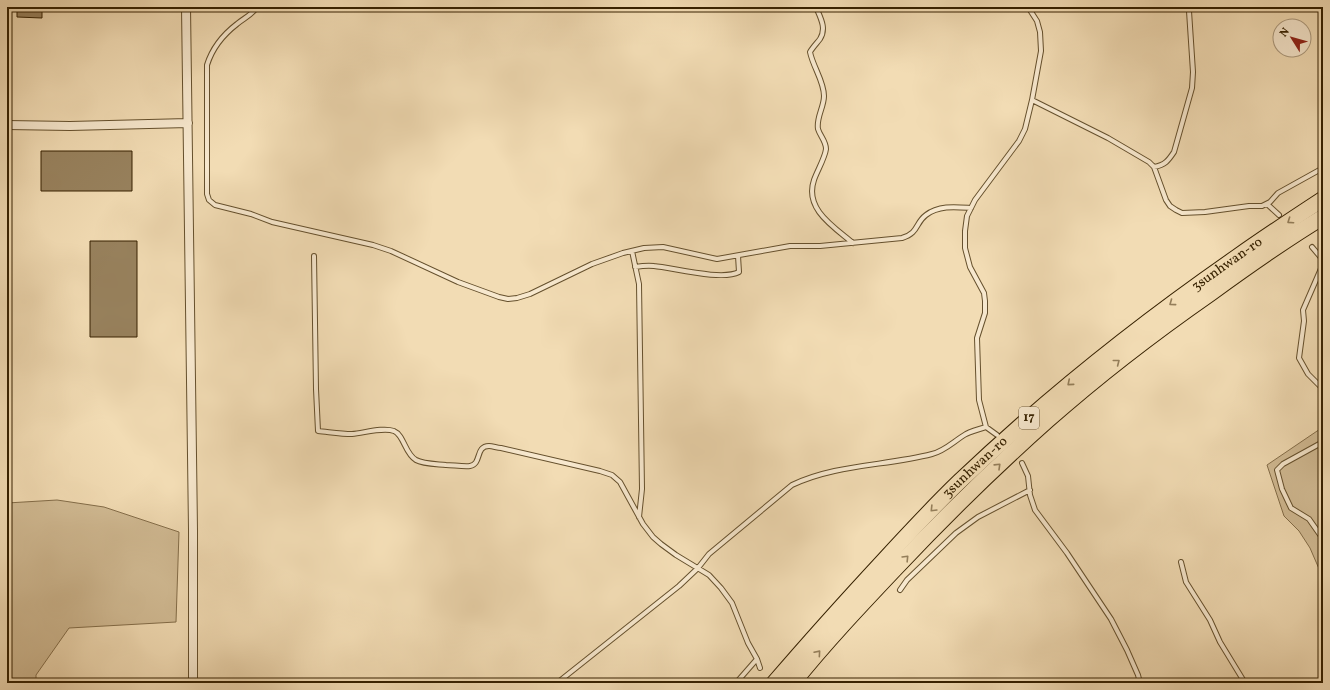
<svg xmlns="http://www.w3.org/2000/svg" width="1330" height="690" font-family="Vollkorn,serif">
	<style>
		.green { fill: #d2bc95; stroke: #846e4a }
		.building { fill: #98825e; stroke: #362100 }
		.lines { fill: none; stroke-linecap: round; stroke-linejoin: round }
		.lane-casing { stroke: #65502d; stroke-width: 6 }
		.street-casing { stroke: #65502d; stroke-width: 10 }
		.highway-casing { stroke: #362100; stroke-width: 17 }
		.lane { stroke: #f7e8ce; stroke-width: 4 }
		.street { stroke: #f7e8ce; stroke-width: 8 }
		.highway { stroke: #f2dcb4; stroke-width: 15 }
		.oneway { stroke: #947e5a }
		.labels { text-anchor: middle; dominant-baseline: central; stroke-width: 4; stroke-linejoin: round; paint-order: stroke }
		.shield { fill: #f7e8ce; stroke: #705d3e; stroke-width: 1 }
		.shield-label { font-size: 13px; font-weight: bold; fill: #362100 }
		.street-label { font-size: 14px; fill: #362100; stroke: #f7e8ce }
	</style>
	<rect width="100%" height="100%" fill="#f2dcb4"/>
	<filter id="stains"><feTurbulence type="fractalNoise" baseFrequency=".005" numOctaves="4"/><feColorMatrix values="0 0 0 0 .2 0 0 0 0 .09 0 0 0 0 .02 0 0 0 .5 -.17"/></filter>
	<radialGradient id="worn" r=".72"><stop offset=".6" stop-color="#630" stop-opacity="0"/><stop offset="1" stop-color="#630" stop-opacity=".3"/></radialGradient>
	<path class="green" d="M 1323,427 L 1323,578 L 1310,548 L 1299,531 L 1284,516 L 1267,465 Z
		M 57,500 L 104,507 L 179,532 L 176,622 L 69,628 L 36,675 L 36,683 L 7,683 L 7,503 Z"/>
	<path class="building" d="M 17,7 L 42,7 L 42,18 L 17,17 Z
		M 41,151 L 132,151 L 132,191 L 41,191 Z
		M 90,241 L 137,241 L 137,337 L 90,337 Z"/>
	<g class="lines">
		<g class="lane-casing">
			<path id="lane" d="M 257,7 C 252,15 244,18 237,24 C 224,34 212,49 207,65 L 207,194 L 209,200 L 215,205 L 251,214 L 272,222 L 373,245 L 391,251 L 458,282 L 499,297 L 508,299 L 517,298 L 530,294 L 592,264 L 623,253 L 644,248 L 663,247 L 717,259 L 790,246 L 820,246 L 902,238 C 919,233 915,223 926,215 C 939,205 956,207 971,208
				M 816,7 C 820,17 827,28 820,39 C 817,43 813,47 810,52 C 813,67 824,81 824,96 C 824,107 816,118 818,129 C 820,136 826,141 826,149 C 825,158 817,171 814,180 C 804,209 834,227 853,243
				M 1032,100 L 1108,138 L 1149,162 L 1154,167 L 1166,200 L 1170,206 L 1176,210 L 1182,213 L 1205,212 L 1249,206 L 1262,206 L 1270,202 L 1278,193 L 1323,168
				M 1154,167 C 1165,165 1168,161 1174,152 L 1192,88 L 1193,72 L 1189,11 L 1191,7
				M 1267,204 L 1279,215
				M 1312,247 L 1323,260
				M 632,251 L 639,284 L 642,489 L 639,517
				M 314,256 L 316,389 L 318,431 C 329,432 341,434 352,434 C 364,433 383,427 394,431 C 404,435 405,454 416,460 C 423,464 437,464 446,465 C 452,465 465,467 470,466 C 482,464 475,446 489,446 C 493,446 497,448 501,448 L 600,471 L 612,475 L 620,482 L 643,524 L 653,537 L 661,544 L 676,555 L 709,575 L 721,588 L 732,603 L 748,643 L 757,659 L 736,683
				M 1323,264 L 1303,310 L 1304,321 L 1299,358 L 1308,374 L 1323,389
				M 635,267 C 641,266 648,265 654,266 C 674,268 722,281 739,272 L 738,256
				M 997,435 L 986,427 L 979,400 L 977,338 L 985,313 L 985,301 L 984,293 L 970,267 L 965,248 L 965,231 L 967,216 L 975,200 L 1019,141 L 1025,129 L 1032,100 L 1041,51 L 1040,32 L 1037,21 L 1028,7
				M 1323,442 L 1283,464 L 1277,470 L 1282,489 L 1291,508 L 1309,519 L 1323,539
				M 1022,463 L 1028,476 L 1030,495 L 1035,510 L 1067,553 L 1111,619 L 1127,650 L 1138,675 L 1140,683
				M 1181,562 L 1186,582 L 1210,620 L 1220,642 L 1245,683
				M 900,590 L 907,580 L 956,533 L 978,517 L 1030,490
				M 757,659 L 760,668
				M 557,683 L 679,586 L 698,568 L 709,554 L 792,485 C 836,464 886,466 932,454 C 945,451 954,441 966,434 C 972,431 979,429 986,427"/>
		</g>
		<g class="street-casing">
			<path id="street" d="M 186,7 L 193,530 L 193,683
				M 7,125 L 70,126 L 188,123"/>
		</g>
		<g class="highway-casing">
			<g id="highway">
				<path id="s1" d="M 774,683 C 810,641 847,600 885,559 C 909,533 933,507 959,482 C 1046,399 1139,325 1237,257 C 1265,237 1294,218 1323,199"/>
				<path d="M 793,683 C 825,643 860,606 895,569 C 944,517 995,467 1048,420 C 1100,374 1155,332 1211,293 C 1248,266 1285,240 1323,217"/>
			</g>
		</g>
		<use href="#lane" class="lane"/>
		<use href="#street" class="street"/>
		<use href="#highway" class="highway"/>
	</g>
	<defs><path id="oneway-chevron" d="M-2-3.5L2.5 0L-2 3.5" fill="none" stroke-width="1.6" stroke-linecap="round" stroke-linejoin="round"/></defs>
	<g class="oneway">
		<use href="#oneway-chevron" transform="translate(1290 221) rotate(146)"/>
		<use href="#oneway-chevron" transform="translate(1172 303) rotate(144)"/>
		<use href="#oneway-chevron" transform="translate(1117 362) rotate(-38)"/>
		<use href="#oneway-chevron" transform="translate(1070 383) rotate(140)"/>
		<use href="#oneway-chevron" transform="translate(998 466) rotate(-44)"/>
		<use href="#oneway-chevron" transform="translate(933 509) rotate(134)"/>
		<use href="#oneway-chevron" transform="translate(906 558) rotate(-46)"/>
		<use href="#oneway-chevron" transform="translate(818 653) rotate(-49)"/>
	</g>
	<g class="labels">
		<rect class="shield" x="1019" y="407" width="20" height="22" rx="3"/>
		<g class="shield-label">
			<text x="1029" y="418">17</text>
		</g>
		<g class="street-label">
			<text stroke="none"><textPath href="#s1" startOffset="619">3sunhwan-ro</textPath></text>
			<text stroke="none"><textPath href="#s1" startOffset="295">3sunhwan-ro</textPath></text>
		</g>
	</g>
	<rect width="1330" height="690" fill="none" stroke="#f2dcb4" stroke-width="24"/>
	<rect x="8" y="8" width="1314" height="674" fill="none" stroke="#362100" stroke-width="2"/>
	<rect x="12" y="12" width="1306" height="666" fill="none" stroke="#362100"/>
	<g transform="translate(1292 38) rotate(307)"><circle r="19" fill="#f7e8ce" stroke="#aa987c"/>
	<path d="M0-3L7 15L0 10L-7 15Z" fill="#8f2418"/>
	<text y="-6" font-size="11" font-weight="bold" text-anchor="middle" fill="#362100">N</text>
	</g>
	<rect width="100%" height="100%" filter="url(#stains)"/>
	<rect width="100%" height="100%" fill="url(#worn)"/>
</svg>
